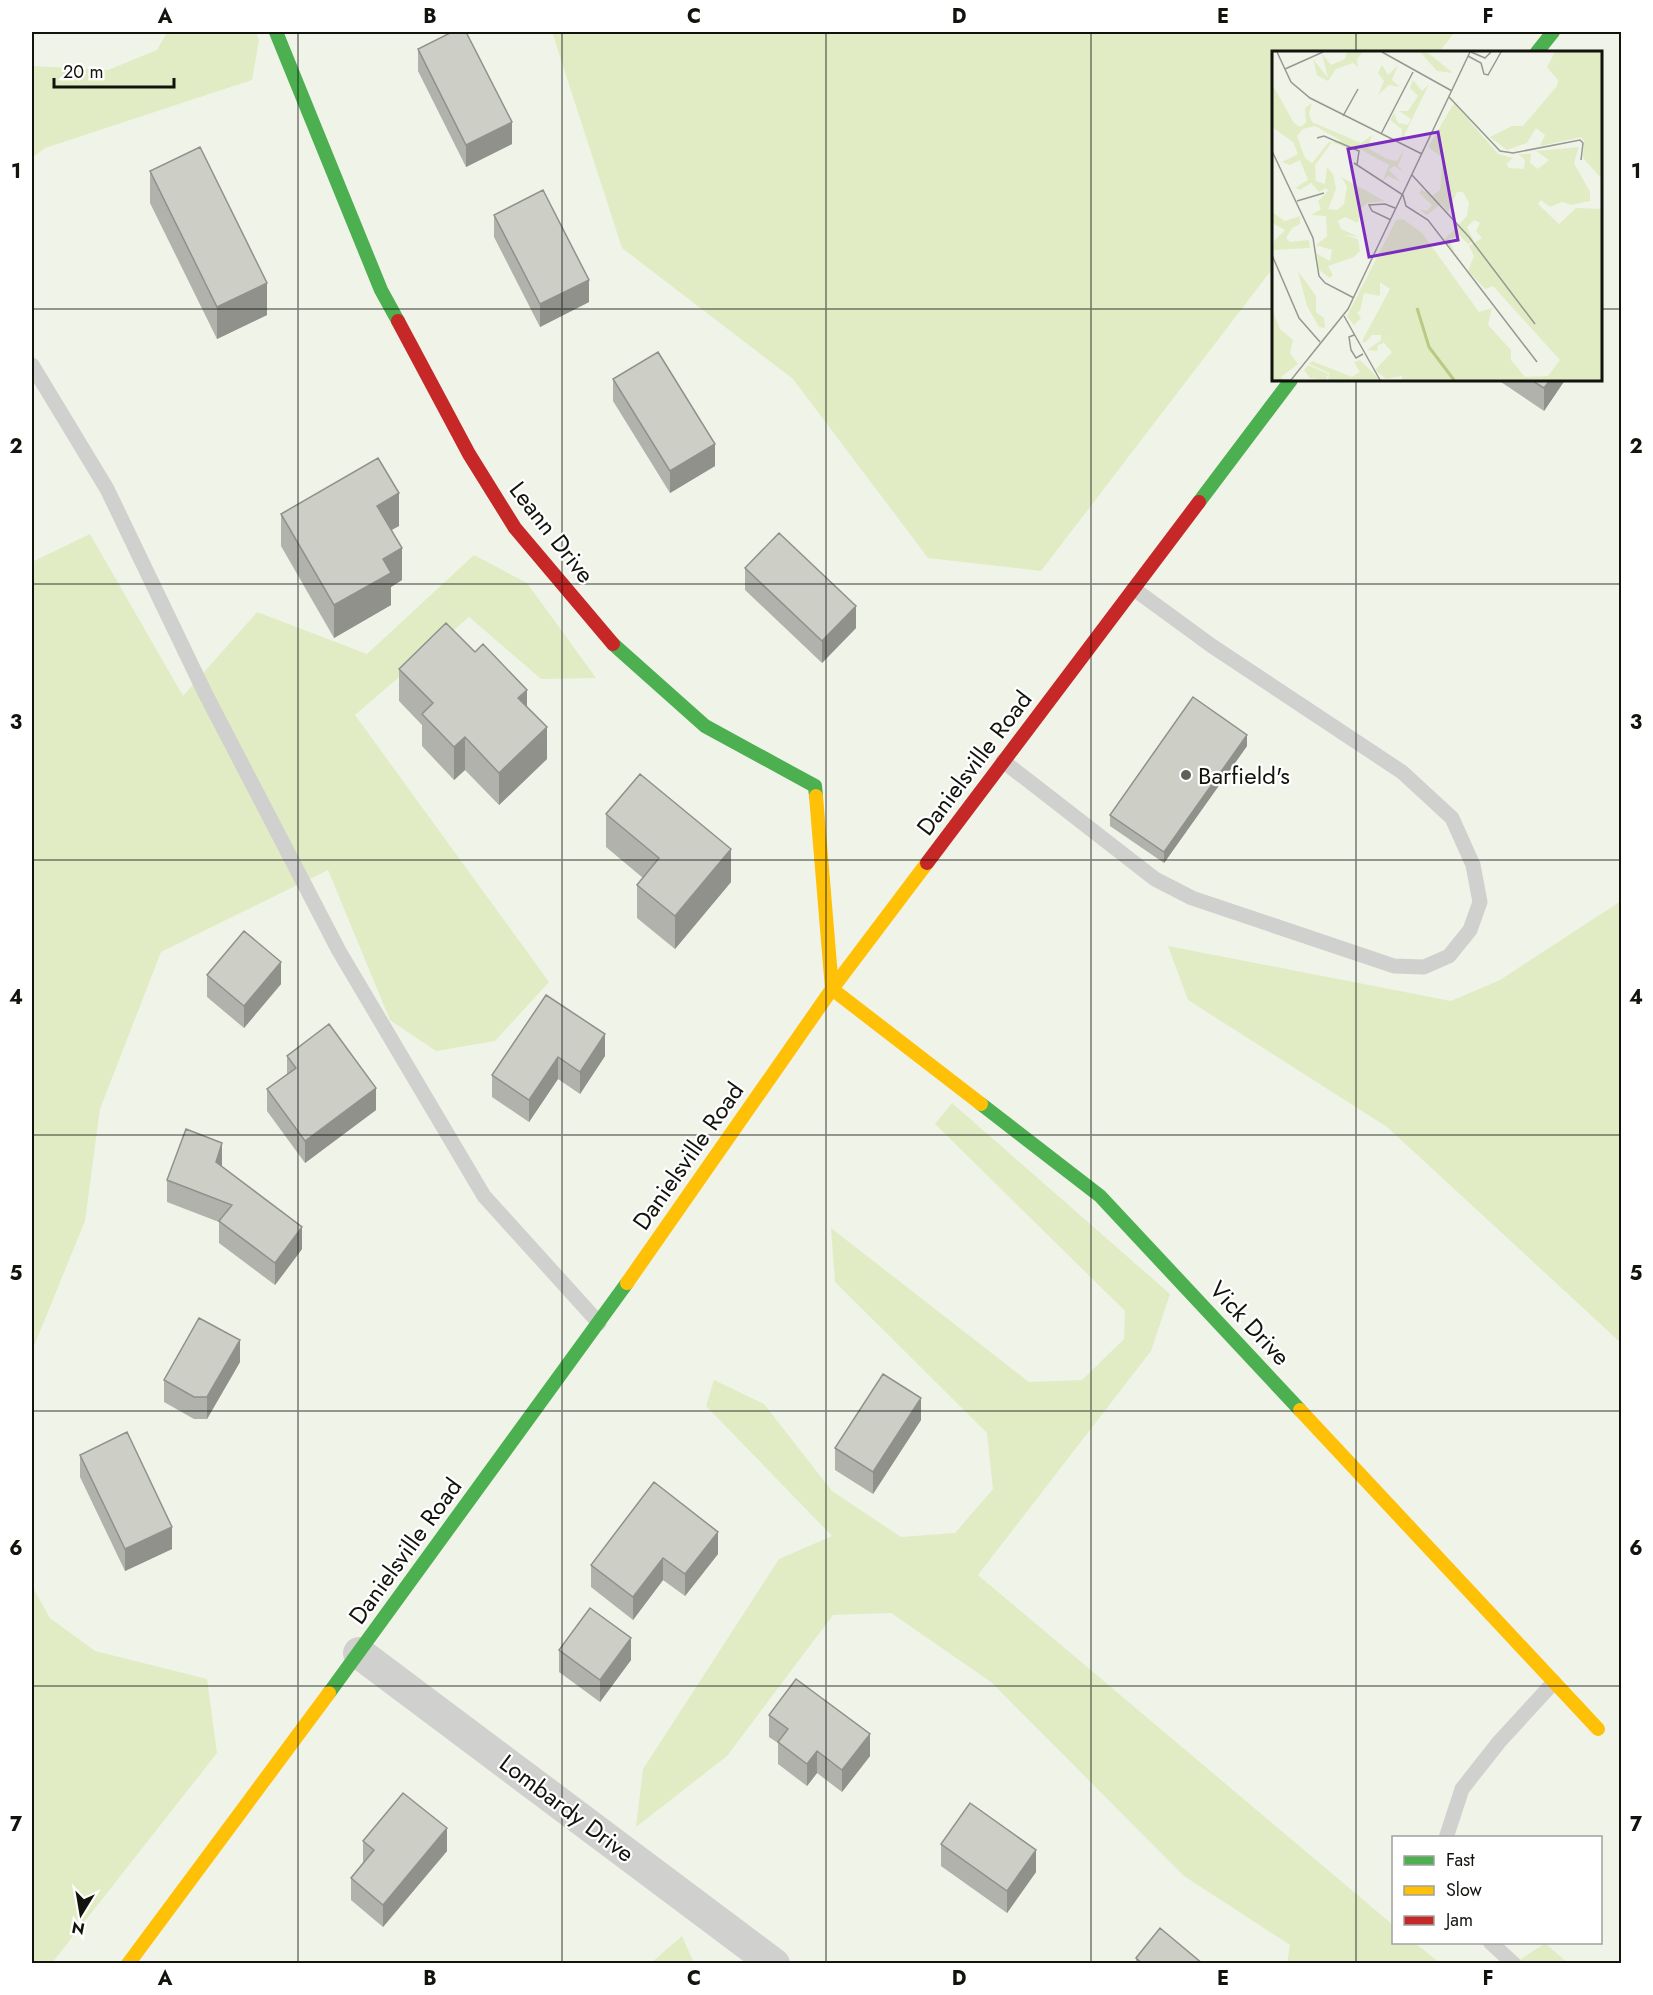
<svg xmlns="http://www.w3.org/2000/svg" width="1653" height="1995" font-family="Jost,sans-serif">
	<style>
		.green { fill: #e1ecc5 }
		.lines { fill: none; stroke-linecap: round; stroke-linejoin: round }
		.lane { stroke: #d0d1ce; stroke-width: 15 }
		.street { stroke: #d0d1ce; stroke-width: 32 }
		.fast { stroke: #4caf50; stroke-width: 14 }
		.slow { stroke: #ffc107; stroke-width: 14 }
		.jam { stroke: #c62828; stroke-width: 14 }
		.wall { fill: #b0b2ab }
		.shaded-wall { fill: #90918b }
		.building { fill: #cdcfc7; stroke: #90918b; stroke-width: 1.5 }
		.grid { fill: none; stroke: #11130c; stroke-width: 1.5; stroke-opacity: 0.55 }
		.poi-dot { fill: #5f6159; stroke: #fff; stroke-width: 2 }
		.labels { text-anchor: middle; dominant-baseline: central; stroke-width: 4.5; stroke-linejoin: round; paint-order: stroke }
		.street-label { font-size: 24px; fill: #11130c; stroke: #fff }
		.poi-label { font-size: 24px; fill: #11130c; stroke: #fff; text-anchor: start }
		.inset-river { fill: none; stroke: #b9ca84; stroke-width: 3 }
		.inset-road { fill: none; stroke: #979990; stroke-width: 1.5 }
		.view { fill: #7b2cbf; fill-opacity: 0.15; stroke: #7b2cbf; stroke-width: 3 }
		.inset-edge { fill: none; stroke: #11130c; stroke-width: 3 }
		.neatline { fill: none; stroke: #11130c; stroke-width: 2 }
		.grid-label { font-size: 20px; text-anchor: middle; font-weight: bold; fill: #11130c }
	</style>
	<rect width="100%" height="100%" fill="#f0f3e8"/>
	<path class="green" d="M 167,32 L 256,32 L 259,40 L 252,80 L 45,148 L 32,158 L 32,66 L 108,70 L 157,50 Z
		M 552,32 L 1455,32 L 1439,52 L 1274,52 L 1273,268 L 1041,571 L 928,558 L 793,379 L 622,248 Z
		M 90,534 L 183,696 L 257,612 L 367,654 L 474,555 L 527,583 L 596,678 L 541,679 L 469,617 L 355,715 L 549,982 L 495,1041 L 436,1051 L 390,1020 L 328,870 L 161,952 L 100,1109 L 85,1221 L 32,1351 L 32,562 Z
		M 1621,901 L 1621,1343 L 1387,1127 L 1188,1000 L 1168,946 L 1451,1001 L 1500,980 Z
		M 952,1103 L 1170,1294 L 1151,1351 L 978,1575 L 1393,1925 L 1394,1942 L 1415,1943 L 1440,1963 L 1287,1963 L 1290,1945 L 1184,1876 L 991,1682 L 891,1613 L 833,1615 L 727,1756 L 636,1827 L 643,1769 L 779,1559 L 832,1536 L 706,1406 L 714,1380 L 764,1404 L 832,1491 L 901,1537 L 955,1533 L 993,1489 L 987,1433 L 835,1282 L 831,1228 L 1029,1382 L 1082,1380 L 1124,1339 L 1125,1311 L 935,1124 Z
		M 32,1586 L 50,1618 L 95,1651 L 207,1679 L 217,1753 L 52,1963 L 32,1963 Z
		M 682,1936 L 694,1963 L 651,1963 Z
		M 1545,1943 L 1568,1963 L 1514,1964 Z"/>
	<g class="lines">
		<path class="lane" d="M 32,365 L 107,489 L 205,693 L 339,951 L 484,1196 L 599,1323
			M 1003,761 L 1155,879 L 1192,898 L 1394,966 L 1424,967 L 1449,956 L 1470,930 L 1480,902 L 1473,865 L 1452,818 L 1402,772 L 1212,646 L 1134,589
			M 1446,1838 L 1462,1789 L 1499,1742 L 1554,1682
			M 1490,1942 L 1514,1964"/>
		<path class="street" d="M 359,1653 L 774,1964"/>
		<path class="fast" d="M 276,32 L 381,290 L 398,321
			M 1537,52 L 1553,32
			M 1199,502 L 1291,380
			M 613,644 L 705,726 L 815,786 L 816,796
			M 981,1104 L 1100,1196 L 1300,1410
			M 329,1693 L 627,1283"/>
		<path class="slow" d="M 816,796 L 832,989 L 981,1104
			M 627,1283 L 832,989 L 927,863
			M 1300,1410 L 1598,1729
			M 128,1964 L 329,1693"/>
		<path class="jam" d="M 398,321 L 469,454 L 515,528 L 613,644
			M 927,863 L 1199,502"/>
	</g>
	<path class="wall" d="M 418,49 L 512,144 L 466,167 L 418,71 Z
		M 150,171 L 267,315 L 217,339 L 150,203 Z
		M 494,215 L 589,302 L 540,327 L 494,237 Z
		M 613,379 L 715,466 L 670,493 L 613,401 Z
		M 1498,380 L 1565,380 L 1544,411 Z
		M 281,514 L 399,526 L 391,530 L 402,580 L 391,587 L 391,605 L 334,638 L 281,546 Z
		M 745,568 L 856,628 L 822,663 L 745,590 Z
		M 399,669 L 527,706 L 547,759 L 499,805 L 465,770 L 454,780 L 422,746 L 422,725 L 399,701 Z
		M 1247,746 L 1164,863 L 1110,826 L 1110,815 Z
		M 606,814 L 731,882 L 675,949 L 637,918 L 637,885 L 643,878 L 606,847 Z
		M 207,975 L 281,984 L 244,1028 L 207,997 Z
		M 546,995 L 605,1056 L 580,1094 L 558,1079 L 529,1122 L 492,1097 L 492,1075 Z
		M 287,1056 L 376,1110 L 305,1163 L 267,1111 L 267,1089 L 287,1075 Z
		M 222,1165 L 222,1167 L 302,1249 L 275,1285 L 219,1243 L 219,1222 L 167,1202 L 167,1180 Z
		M 240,1362 L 207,1419 L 194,1419 L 164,1402 L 164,1380 Z
		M 921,1420 L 873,1494 L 835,1470 L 835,1448 Z
		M 80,1455 L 172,1549 L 125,1571 L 80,1477 Z
		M 654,1482 L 718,1554 L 685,1596 L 663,1580 L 633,1620 L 591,1587 L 591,1565 Z
		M 559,1650 L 631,1660 L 600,1702 L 559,1672 Z
		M 769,1715 L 870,1756 L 842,1792 L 817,1773 L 807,1786 L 778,1764 L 778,1743 L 769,1737 Z
		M 363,1841 L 447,1851 L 383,1927 L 351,1900 L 351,1878 L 363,1863 Z
		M 941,1844 L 1036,1872 L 1007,1913 L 941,1866 Z
		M 1136,1958 L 1203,1964 L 1136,1964 Z"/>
	<path class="shaded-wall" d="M 512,122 L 512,144 L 466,167 L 466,145 Z
		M 589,280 L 589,302 L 540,327 L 540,304 Z
		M 267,283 L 267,315 L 217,339 L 217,307 Z
		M 1602,303 L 1602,325 L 1600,327 L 1600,305 Z
		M 1550,380 L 1565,380 L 1544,411 L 1544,388 Z
		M 715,444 L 715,466 L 670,493 L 670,471 Z
		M 399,493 L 399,526 L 377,538 L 377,506 Z
		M 402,548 L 402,580 L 391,587 L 391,605 L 334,638 L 334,605 L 383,559 Z
		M 856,606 L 856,628 L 822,663 L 822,641 Z
		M 527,690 L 527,722 L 518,698 Z
		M 547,727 L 547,759 L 499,805 L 499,773 Z
		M 1247,735 L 1247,746 L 1164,863 L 1164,852 Z
		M 465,737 L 465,770 L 454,780 L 454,747 Z
		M 731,849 L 731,882 L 675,949 L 675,916 Z
		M 281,962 L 281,984 L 244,1028 L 244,1006 Z
		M 605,1034 L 605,1056 L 580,1094 L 580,1072 Z
		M 558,1057 L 558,1079 L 529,1122 L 529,1100 Z
		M 376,1088 L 376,1110 L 305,1163 L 305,1141 Z
		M 222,1143 L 222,1165 L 216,1184 L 216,1162 Z
		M 302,1227 L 302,1249 L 275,1285 L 275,1263 Z
		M 240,1340 L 240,1362 L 207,1419 L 207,1397 Z
		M 921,1398 L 921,1420 L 873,1494 L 873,1472 Z
		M 172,1527 L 172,1549 L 125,1571 L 125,1549 Z
		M 718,1532 L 718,1554 L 685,1596 L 685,1574 Z
		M 663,1558 L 663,1580 L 633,1620 L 633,1597 Z
		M 631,1638 L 631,1660 L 600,1702 L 600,1680 Z
		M 870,1734 L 870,1756 L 842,1792 L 842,1770 Z
		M 817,1751 L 817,1773 L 807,1786 L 807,1764 Z
		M 447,1828 L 447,1851 L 383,1927 L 383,1905 Z
		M 1036,1850 L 1036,1872 L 1007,1913 L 1007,1891 Z"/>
	<path class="building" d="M 452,32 L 466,32 L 512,122 L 466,145 L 418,49 Z
		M 200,147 L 267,283 L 217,307 L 150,171 Z
		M 543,190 L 589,280 L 540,304 L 494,215 Z
		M 658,352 L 715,444 L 670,471 L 613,379 Z
		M 1531,380 L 1550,380 L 1544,388 Z
		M 378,458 L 399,493 L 377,506 L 402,548 L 383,559 L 391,573 L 334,605 L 281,514 Z
		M 779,533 L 856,606 L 822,641 L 745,568 Z
		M 446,623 L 475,652 L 483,644 L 527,690 L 518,698 L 547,727 L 499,773 L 465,737 L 454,747 L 422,714 L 433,703 L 399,669 Z
		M 1193,697 L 1247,735 L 1164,852 L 1110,815 Z
		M 640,774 L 731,849 L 675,916 L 637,885 L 659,858 L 606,814 Z
		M 244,931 L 281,962 L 244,1006 L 207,975 Z
		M 546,995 L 605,1034 L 580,1072 L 558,1057 L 529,1100 L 492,1075 Z
		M 329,1024 L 376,1088 L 305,1141 L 267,1089 L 296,1068 L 287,1056 Z
		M 186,1129 L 222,1143 L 216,1162 L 302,1227 L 275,1263 L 219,1221 L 232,1205 L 167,1180 Z
		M 199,1318 L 240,1340 L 207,1397 L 194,1397 L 164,1380 Z
		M 883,1374 L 921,1398 L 873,1472 L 835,1448 Z
		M 127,1432 L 172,1527 L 125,1549 L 80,1455 Z
		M 654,1482 L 718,1532 L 685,1574 L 663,1558 L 633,1597 L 591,1565 Z
		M 590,1608 L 631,1638 L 600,1680 L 559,1650 Z
		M 796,1679 L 870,1734 L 842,1770 L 817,1751 L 807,1764 L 778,1742 L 788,1729 L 769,1715 Z
		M 403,1793 L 447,1828 L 383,1905 L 351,1878 L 374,1850 L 363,1841 Z
		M 970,1803 L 1036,1850 L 1007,1891 L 941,1844 Z
		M 1160,1928 L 1203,1964 L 1143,1964 L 1136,1958 Z"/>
	<path class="grid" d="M 298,32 L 298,1964M 562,32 L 562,1964M 826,32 L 826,1964M 1091,32 L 1091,1964M 1356,32 L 1356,52M 32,309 L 1274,309M 1600,309 L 1622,309M 1356,380 L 1356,1964M 32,584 L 1622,584M 32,860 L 1622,860M 32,1135 L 1622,1135M 32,1411 L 1622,1411M 32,1686 L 1622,1686"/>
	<circle class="poi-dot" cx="1186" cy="775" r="6"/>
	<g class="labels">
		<g class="street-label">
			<text transform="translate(552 532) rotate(52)">Leann Drive</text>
			<text transform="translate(974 763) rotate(-53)">Danielsville Road</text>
			<text transform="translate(688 1156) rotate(-55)">Danielsville Road</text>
			<text transform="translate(1250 1323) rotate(47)">Vick Drive</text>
			<text transform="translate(405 1551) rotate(-54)">Danielsville Road</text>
			<text transform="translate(567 1808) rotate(37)">Lombardy Drive</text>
		</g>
		<g class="poi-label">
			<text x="1198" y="775">Barfield's</text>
		</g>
	</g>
	<g transform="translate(1272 51)">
		<rect width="330" height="330" fill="#f0f3e8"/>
		<path d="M 75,1 L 91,1 L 85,8 L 86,16 L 81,12 L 64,18 L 56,30 L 45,24 L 41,8 L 56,27 L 50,3 L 59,14 L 73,8 ZM 148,1 L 155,1 L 181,22 L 165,20 ZM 283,1 L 330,1 L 330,128 L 311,107 L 312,90 L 309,86 L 268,95 L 273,84 L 264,77 L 255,92 L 235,99 L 218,86 L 240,75 L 251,75 L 285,35 L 286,29 L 275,16 ZM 110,14 L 116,24 L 126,14 L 120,29 L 128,36 L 117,34 L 106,44 L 112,30 L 106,22 ZM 141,29 L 150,40 L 157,33 L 129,91 L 130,78 L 118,69 L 122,62 L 126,72 L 136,74 L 139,68 L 127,60 L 136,60 L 146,45 L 138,37 ZM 0,33 L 22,72 L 28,76 L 34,72 L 33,57 L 40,52 L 37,63 L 40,71 L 89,92 L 100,84 L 96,97 L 115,108 L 125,110 L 133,97 L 126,115 L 133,122 L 122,115 L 117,119 L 129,131 L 116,125 L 110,131 L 117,114 L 86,97 L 83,100 L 60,91 L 43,114 L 44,130 L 53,133 L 55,116 L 61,123 L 64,138 L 56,158 L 65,159 L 72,153 L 75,135 L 69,126 L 113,150 L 95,152 L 89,158 L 86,172 L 73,166 L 66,170 L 69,178 L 87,186 L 72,184 L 86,188 L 88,200 L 82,206 L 56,215 L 61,224 L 58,227 L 47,219 L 45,203 L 58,210 L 60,199 L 44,194 L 55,185 L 54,165 L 39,164 L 49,158 L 46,150 L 56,140 L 54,137 L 47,141 L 39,132 L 28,139 L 23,137 L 36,129 L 28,109 L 18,114 L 10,111 L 26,103 L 21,91 L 0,76 ZM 43,75 L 70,90 L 57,91 L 40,112 L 33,107 L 25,85 L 31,78 ZM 182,52 L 226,103 L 241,107 L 234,113 L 237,117 L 252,118 L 253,109 L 246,103 L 259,103 L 258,112 L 266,118 L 277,109 L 264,100 L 307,96 L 302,112 L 318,141 L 318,150 L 299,154 L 290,151 L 278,156 L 269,149 L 266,153 L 287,173 L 304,157 L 330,158 L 330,329 L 130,329 L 130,325 L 114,328 L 103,319 L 120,301 L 112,292 L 106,294 L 105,300 L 95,299 L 109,289 L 109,284 L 100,284 L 93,292 L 90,290 L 118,238 L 108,231 L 108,245 L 92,242 L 88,260 L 85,261 L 89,267 L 82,274 L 75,265 L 124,169 L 131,168 L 150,182 L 207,261 L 220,257 L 216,274 L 239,299 L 239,309 L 253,326 L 276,325 L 288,309 L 221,235 L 213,238 L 196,220 L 202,205 L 197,195 L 210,187 L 204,180 L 208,172 L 202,169 L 195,176 L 202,190 L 196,193 L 188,185 L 177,188 L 183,203 L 172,189 L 195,165 L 197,152 L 191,141 L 185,141 L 176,161 L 169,153 L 155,164 L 147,158 L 155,160 L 160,154 L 147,142 L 149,138 L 160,145 L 168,139 L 171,107 L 156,96 ZM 0,161 L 13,170 L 28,165 L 28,173 L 20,177 L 14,187 L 18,191 L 37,189 L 38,197 L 1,199 L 2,190 L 13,179 L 0,172 ZM 26,220 L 44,245 L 44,261 L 52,267 L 53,277 L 47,276 L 35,255 ZM 0,258 L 8,278 L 21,289 L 18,302 L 26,313 L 9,326 L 12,329 L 0,329 ZM 88,309 L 108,329 L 56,329 L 57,322 L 37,313 L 40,310 L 80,326 L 88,321 L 82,311 ZM 36,314 L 56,323 L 54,329 L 38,327 L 32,319 Z" fill="#e1ecc5" fill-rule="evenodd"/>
		<path class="inset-river" d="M 145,257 L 157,296 L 182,329"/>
		<path class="inset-road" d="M 5,1 L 19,31 L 38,47 L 150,103M 110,1 L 180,40M 199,1 L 213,7 L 219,1M 196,5 L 209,12 L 212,23 L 216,24 L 229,1M 13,18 L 51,1M 177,46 L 228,100 L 241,102 L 308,89 L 311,92 L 309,109M 71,65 L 86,38M 109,83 L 141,21M 45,87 L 52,85 L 87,100 L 85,114M 0,100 L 41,187 L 47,225 L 53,232 L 82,247M 82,112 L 131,144 L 134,155 L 156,169 L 265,311M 140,124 L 197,186 L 263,273M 25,150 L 52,142M 119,169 L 100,160 L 97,154 L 113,153 L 123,157M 0,204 L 27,267 L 48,291M 72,265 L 108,329M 82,284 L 77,286 L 79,299 L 84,307 L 91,303M 0,329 L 19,329M 19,329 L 76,258 L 198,1"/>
		<path class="view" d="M 166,81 L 186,189 L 97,206 L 76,98 Z"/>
		<rect width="330" height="330" class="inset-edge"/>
	</g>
	<rect width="1653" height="1995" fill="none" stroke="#ffffff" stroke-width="66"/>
	<rect x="1392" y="1836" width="210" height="108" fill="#ffffff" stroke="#a0a19e" stroke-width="1.5"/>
	<rect x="1404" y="1856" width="30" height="9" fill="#4caf50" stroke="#a0a19e" stroke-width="1.5"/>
	<text x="1446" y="1866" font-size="18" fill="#11130c">Fast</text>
	<rect x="1404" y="1886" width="30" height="9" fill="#ffc107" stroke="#a0a19e" stroke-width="1.5"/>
	<text x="1446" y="1896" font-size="18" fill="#11130c">Slow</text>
	<rect x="1404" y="1916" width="30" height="9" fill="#c62828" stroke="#a0a19e" stroke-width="1.5"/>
	<text x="1446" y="1926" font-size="18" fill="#11130c">Jam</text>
	<g transform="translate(81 1914) rotate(191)" stroke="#ffffff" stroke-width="4.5" paint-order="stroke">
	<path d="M0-4.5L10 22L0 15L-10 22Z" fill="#11130c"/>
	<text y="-9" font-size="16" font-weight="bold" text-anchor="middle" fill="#11130c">N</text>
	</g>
	<path d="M54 78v9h120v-9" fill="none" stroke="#11130c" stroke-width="3"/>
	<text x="63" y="78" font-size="18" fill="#11130c" stroke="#ffffff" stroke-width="4.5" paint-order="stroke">20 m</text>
	<rect x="33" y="33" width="1587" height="1929" class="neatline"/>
	<g class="grid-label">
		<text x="165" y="23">A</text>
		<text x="430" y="23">B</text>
		<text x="694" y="23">C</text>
		<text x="959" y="23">D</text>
		<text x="1223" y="23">E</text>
		<text x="1488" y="23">F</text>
		<text x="16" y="178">1</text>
		<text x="1636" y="178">1</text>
		<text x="16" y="453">2</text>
		<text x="1636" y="453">2</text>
		<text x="16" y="729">3</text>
		<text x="1636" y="729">3</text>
		<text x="16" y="1004">4</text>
		<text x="1636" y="1004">4</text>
		<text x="16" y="1280">5</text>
		<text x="1636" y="1280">5</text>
		<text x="16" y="1555">6</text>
		<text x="1636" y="1555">6</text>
		<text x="16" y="1831">7</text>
		<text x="1636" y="1831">7</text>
		<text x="165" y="1985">A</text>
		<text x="430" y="1985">B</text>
		<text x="694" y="1985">C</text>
		<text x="959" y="1985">D</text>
		<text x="1223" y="1985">E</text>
		<text x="1488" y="1985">F</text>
	</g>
</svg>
